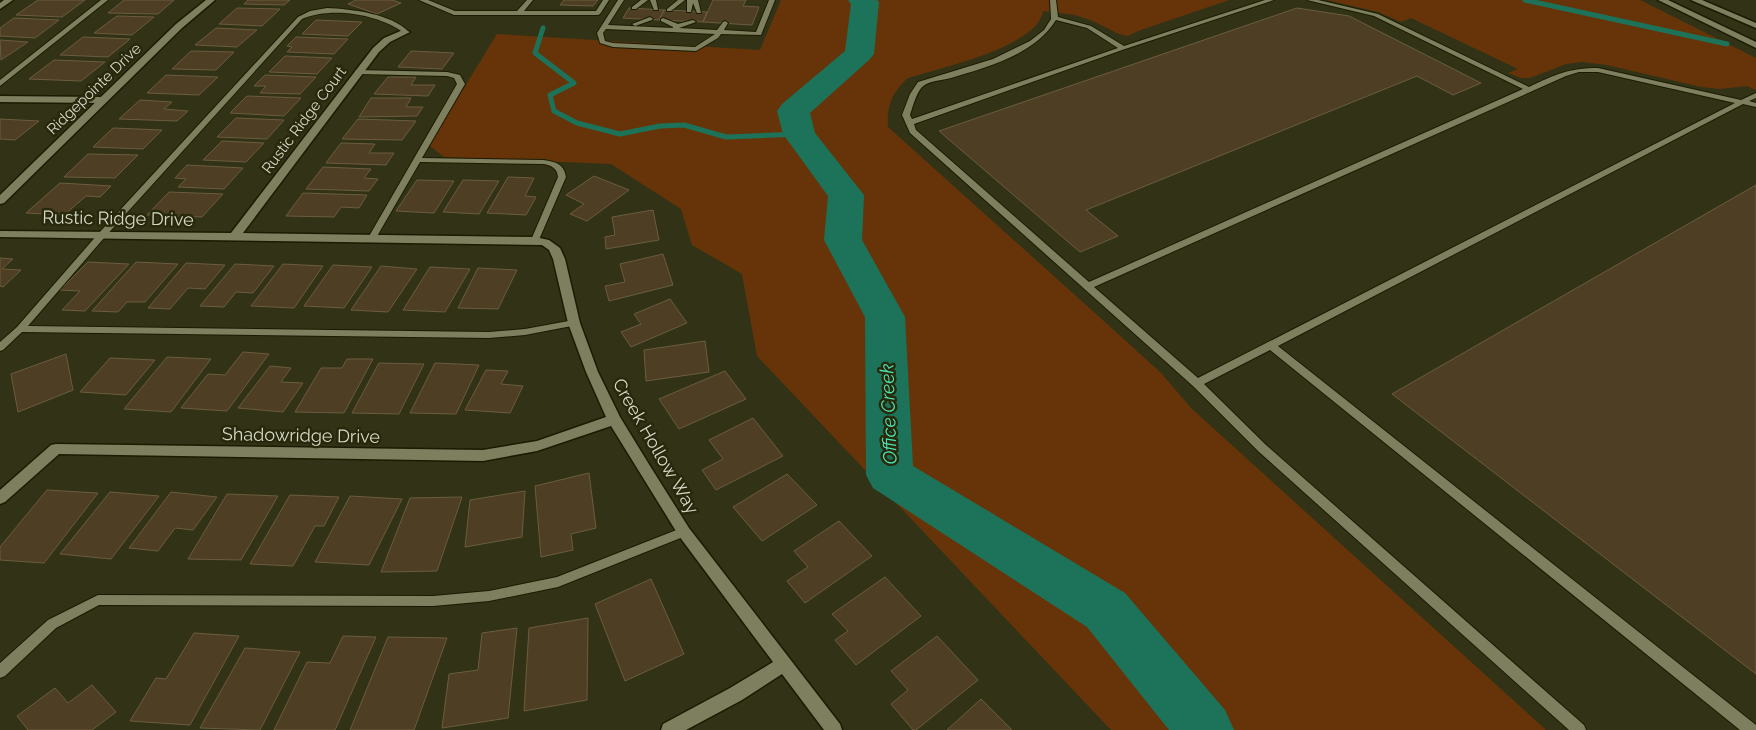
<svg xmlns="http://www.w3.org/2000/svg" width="1756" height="730" font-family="Raleway,sans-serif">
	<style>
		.green { fill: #673409 }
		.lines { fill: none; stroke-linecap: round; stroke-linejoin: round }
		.stream { stroke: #1c7359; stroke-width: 5 }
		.river { fill: #1c7359; fill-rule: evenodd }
		.building { fill: #4e3f24; stroke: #6b5c3f }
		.lane-casing { stroke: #1a1b00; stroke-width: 2 }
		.street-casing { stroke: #1a1b00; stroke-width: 3 }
		.secondary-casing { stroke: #1a1b00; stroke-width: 3 }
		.lane { fill: #7d7f5f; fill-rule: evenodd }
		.street { fill: #7d7f5f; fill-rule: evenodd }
		.secondary { fill: #7d7f5f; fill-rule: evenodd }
		.labels { text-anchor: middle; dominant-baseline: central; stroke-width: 5; stroke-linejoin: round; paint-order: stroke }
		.far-street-label { font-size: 15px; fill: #d7d9c7; stroke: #28290c }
		.street-label { font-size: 18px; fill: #d7d9c7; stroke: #28290c }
		.water-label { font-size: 19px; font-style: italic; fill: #4ee4b5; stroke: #28290c }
	</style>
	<rect width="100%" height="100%" fill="#323316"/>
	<path class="green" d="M 781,0 L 1229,0 L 1138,31 L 1128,36 L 1119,34 L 1093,21 L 1075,15 L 1043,11 C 1038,47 939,68 908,78 C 893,91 886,106 888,127 L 1116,332 L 1161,373 L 1191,408 L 1546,730 L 1111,730 L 757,356 L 742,274 L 692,245 L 681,209 L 611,164 L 444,157 L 429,145 L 497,34 L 760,50 Z
		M 1327,0 L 1640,0 L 1756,58 L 1756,90 L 1747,86 L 1719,89 L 1701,87 L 1607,65 L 1582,62 L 1566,64 L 1530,78 L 1521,78 L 1508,73 L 1518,69 L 1411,18 L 1401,22 L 1378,12 Z"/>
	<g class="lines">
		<path class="stream" d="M 1525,0 L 1727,44
			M 543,28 L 535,53 L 574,83 L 550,95 L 554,111 L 577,123 L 620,134 L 660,126 L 684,125 L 726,137 L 799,134"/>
		<path class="river" d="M 848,0 L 877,0 L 879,2 L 874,54 L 869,60 L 810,113 L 815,133 L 864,195 L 862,240 L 905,317 L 913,466 L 1125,593 L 1225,710 L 1234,730 L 1169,730 L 1087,627 L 873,488 L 866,475 L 865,317 L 824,240 L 828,196 L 783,134 L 777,111 L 782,104 L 845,51 L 851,4 Z"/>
	</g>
	<path class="building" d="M 38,0 L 85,0 L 62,17 L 16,15 Z
		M 124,0 L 174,0 L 158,14 L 108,13 Z
		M 248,0 L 290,0 L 284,5 L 244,4 Z
		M 356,0 L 392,0 L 401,3 L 377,14 L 348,4 Z
		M 564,0 L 598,0 L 593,6 L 560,5 Z
		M 713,0 L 746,0 L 743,6 L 759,7 L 752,25 L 703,22 Z
		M 237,8 L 280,9 L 262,26 L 219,24 Z
		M 629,8 L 664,10 L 659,20 L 623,18 Z
		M 1297,8 L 1349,16 L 1481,83 L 1453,95 L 1417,76 L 1086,210 L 1118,236 L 1080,252 L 939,131 Z
		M 664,10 L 689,11 L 707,12 L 703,22 L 659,20 Z
		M 117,16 L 154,17 L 132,35 L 94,33 Z
		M 14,18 L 59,20 L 35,38 L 0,36 L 0,28 Z
		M 316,20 L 362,22 L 348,36 L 302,34 Z
		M 216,28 L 257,30 L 237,47 L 195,45 Z
		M 83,37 L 130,39 L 108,57 L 60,55 Z
		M 296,37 L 348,39 L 334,54 L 287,52 L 292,47 L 287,46 Z
		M 0,40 L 28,42 L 1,60 Z
		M 191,51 L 234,52 L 216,70 L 172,69 Z
		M 411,51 L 454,53 L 442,69 L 398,67 Z
		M 285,56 L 332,58 L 317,74 L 269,72 Z
		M 54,60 L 105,62 L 81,81 L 29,79 Z
		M 166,75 L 218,77 L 199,95 L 147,93 Z
		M 265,75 L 316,77 L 300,94 L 260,93 L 266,86 L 254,86 Z
		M 388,77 L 416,77 L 411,85 L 435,85 L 428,96 L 374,94 Z
		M 247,96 L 301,98 L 284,116 L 230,113 Z
		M 371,98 L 411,98 L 406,107 L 423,107 L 417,116 L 359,117 Z
		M 140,100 L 172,102 L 164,109 L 188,111 L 177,121 L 119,119 Z
		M 236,118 L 284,120 L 267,139 L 217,137 Z
		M 0,119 L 39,121 L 15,140 L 0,139 Z
		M 358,119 L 416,121 L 402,140 L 342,139 Z
		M 113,128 L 162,130 L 143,149 L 93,147 Z
		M 222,141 L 264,143 L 246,162 L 203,160 Z
		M 341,143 L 375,144 L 369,153 L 394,153 L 386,165 L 326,163 Z
		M 88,154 L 138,155 L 115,178 L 64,177 Z
		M 187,165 L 243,168 L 224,189 L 178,187 L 186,179 L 175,178 Z
		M 323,167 L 371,169 L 364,178 L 378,179 L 369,191 L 306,189 Z
		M 594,176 L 629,190 L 587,221 L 570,214 L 584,204 L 566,195 Z
		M 508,177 L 534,178 L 525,196 L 536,197 L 526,215 L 487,213 Z
		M 417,180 L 454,181 L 434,213 L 396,211 Z
		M 463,180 L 499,181 L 479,214 L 443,212 Z
		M 60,183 L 111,186 L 100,197 L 86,196 L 64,215 L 26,213 Z
		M 1756,185 L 1756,674 L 1392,394 Z
		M 169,192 L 223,194 L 202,217 L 147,215 Z
		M 303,193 L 367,195 L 359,208 L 341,207 L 334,217 L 286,216 Z
		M 653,210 L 659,240 L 606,249 L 605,237 L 615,235 L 612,217 Z
		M 663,254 L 673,285 L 609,301 L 605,286 L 625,282 L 620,264 Z
		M 0,258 L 13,259 L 2,269 L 21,270 L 3,287 L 0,286 Z
		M 88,262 L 129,264 L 85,311 L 62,310 L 80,291 L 60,290 Z
		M 136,262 L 178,264 L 145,302 L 127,302 L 118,312 L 92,311 Z
		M 186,263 L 225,265 L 205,289 L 188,288 L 170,309 L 148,308 Z
		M 235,264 L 274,266 L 253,293 L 236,292 L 224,307 L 200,306 Z
		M 283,264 L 323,266 L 294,308 L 251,306 Z
		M 333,265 L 372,267 L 344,308 L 304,306 Z
		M 381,266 L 417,269 L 388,312 L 351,310 Z
		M 430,267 L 470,269 L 445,312 L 403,310 Z
		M 478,268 L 517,270 L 498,309 L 458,308 Z
		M 670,299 L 687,323 L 631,347 L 621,332 L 641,324 L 634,314 Z
		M 705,341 L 709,372 L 646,381 L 644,350 Z
		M 243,352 L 269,354 L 227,411 L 181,408 L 208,374 L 225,375 Z
		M 66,354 L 73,390 L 18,412 L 11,374 Z
		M 167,357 L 211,359 L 171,412 L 124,409 Z
		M 110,358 L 155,360 L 126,395 L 80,392 Z
		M 347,359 L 373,359 L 344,413 L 295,412 L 321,368 L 342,368 Z
		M 379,363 L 424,364 L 399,414 L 352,413 Z
		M 435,363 L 479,365 L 456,414 L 410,413 Z
		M 270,366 L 291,368 L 281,382 L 303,383 L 283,412 L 238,408 Z
		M 486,370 L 508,371 L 501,384 L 523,386 L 510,413 L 465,410 Z
		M 725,371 L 746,399 L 679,429 L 659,399 Z
		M 753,418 L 783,456 L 716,490 L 702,470 L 723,459 L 709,440 Z
		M 589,473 L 596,528 L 571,534 L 573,550 L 541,557 L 535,486 Z
		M 787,474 L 817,505 L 762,541 L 733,507 Z
		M 47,490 L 98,493 L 44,563 L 0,560 L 0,547 Z
		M 525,491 L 522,537 L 465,547 L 470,500 Z
		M 110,492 L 159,496 L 111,559 L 60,554 Z
		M 171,492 L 217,497 L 193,530 L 175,528 L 158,551 L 129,548 Z
		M 227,494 L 278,496 L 241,560 L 188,559 Z
		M 290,495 L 339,497 L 324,526 L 315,526 L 293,566 L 250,564 Z
		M 350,496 L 402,499 L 369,565 L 315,562 Z
		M 462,497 L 437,571 L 381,572 L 410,498 Z
		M 839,521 L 872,556 L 805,603 L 787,581 L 808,567 L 794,551 Z
		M 885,577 L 921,616 L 856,665 L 835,640 L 848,631 L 832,614 Z
		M 651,579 L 684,654 L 625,681 L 595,604 Z
		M 588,618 L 587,700 L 524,711 L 529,628 Z
		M 517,628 L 508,718 L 442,728 L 449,674 L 478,670 L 482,633 Z
		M 194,633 L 239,636 L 190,725 L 130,721 L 156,678 L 166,679 Z
		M 343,636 L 376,637 L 335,730 L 274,730 L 307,662 L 330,663 Z
		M 937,636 L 978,680 L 916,730 L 913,730 L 891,704 L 908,690 L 891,671 Z
		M 388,637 L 447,638 L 414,730 L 350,730 Z
		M 245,648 L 300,652 L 260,730 L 200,728 Z
		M 92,685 L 116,712 L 92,730 L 28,730 L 17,716 L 55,688 L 68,703 Z
		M 981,699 L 1012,730 L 947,730 Z"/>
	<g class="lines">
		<g class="lane-casing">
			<path id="lane" d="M 101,0 L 108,0 L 0,86 L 0,80 Z
				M 419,0 L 428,0 L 455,11 L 517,11 L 527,0 L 533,0 L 524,11 L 596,11 L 603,0 L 609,0 L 600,14 L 598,15 L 454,15 Z
				M 618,0 L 624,0 L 608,25 L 673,28 L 673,27 L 661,21 L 661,19 L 663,18 L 678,24 L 693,20 L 696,22 L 679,28 L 717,30 L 723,22 L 725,21 L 728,23 L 724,30 L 756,32 L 769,0 L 775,0 L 761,35 L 721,34 L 718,38 L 696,51 L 613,47 L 600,43 L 597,33 ZM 606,29 L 715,34 L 695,47 L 613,43 L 605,41 L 603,33 Z
				M 641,0 L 648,0 L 636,9 L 632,9 L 632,7 Z
				M 650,0 L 656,0 L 658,10 L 654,10 Z
				M 678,0 L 685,0 L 671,11 L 667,11 L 667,9 Z
				M 687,0 L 698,0 L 701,13 L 697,13 L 693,3 L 691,12 L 687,12 Z
				M 1050,0 L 1056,0 L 1058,17 L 1091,26 L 1124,46 L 1265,0 L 1274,0 L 1125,49 L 914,124 L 916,130 L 1089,282 L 1523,89 L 1374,16 L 1307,0 L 1318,0 L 1378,14 L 1529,87 C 1554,75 1569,68 1598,68 L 1741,100 L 1756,93 L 1756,98 L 1749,101 L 1756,103 L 1756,107 L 1743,104 L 1278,346 L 1756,725 L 1756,730 L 1740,730 L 1270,350 L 1204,384 L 1266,445 L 1584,725 L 1586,730 L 1569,730 L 1258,451 L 1193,386 L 910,133 L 902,115 L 910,94 L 918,82 L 993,59 L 1030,41 L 1044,30 L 1051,19 ZM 1056,20 L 1087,28 L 1118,48 L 912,119 L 910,115 C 913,106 916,94 922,87 C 928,81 943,80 951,78 C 988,67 1034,55 1056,20 ZM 1579,72 L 1598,72 L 1735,103 L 1198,378 L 1094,287 L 1566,76 Z
				M 327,8 C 352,9 392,14 409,32 L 404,33 C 379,14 331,6 302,19 L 104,238 L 28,326 L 489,332 L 525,329 L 574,320 L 579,323 L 577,325 L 525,335 L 489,338 L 22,332 L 3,350 L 0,351 L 0,342 L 17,327 L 98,234 L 298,17 L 310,11 Z
				M 650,17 L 653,19 L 652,20 L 635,26 L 632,24 Z
				M 356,70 L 447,72 L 460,75 L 465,84 L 422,158 L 544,160 C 556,162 564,164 566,177 L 538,242 L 535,243 L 531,240 L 558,177 C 557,168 552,166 544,164 L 420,162 L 376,238 L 375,240 L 369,240 L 368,238 L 457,84 L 454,78 L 447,76 L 359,74 L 355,72 Z
				M 684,527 L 688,529 L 690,532 L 688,535 L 558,587 L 489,601 L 433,606 L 99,605 L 56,628 L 5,676 L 0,678 L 0,663 L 48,620 L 98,595 L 433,596 L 489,591 L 557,577 Z"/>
		</g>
		<g class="street-casing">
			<path id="street" d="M 4,0 L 13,0 L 0,9 L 0,3 Z
				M 403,30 L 410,32 L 390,42 L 379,52 L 243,233 L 535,237 L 549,240 L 560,248 L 565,259 L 580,323 L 598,372 L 620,417 L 650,466 L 689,528 L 840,724 L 842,730 L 824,730 L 782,674 L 742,700 L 686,730 L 661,730 L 663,724 L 730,688 L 773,662 L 679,536 L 611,426 L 537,451 L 483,461 L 59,454 L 5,502 L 0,504 L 0,490 L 51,445 L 56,444 L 483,450 L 537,441 L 606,417 L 586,372 L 568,323 L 553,259 L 549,250 L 542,245 L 0,237 L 0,231 L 231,233 L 373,48 L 384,38 Z
				M 0,96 L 102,97 L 107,100 L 102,103 L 0,102 Z"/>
		</g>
		<g class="secondary-casing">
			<path id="secondary" d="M 206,0 L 215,0 L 182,28 L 4,203 L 0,204 L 0,195 L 176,24 Z
				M 1658,0 L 1668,0 L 1756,42 L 1756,48 Z
				M 1691,0 L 1702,0 L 1756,23 L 1756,28 Z"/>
		</g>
		<use href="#lane" class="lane"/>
		<use href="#street" class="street"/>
		<use href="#secondary" class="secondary"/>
	</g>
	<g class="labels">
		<g class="far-street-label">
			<text transform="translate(94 89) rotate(-44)">Ridgepointe Drive</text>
			<text transform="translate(304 120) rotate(-53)">Rustic Ridge Court</text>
		</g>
		<g class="street-label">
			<text transform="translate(118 218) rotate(1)">Rustic Ridge Drive</text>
			<text transform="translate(301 435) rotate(1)">Shadowridge Drive</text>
			<text transform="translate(656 446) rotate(60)">Creek Hollow Way</text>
		</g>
		<g class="water-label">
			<text transform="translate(888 414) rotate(-92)">Office Creek</text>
		</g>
	</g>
</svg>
